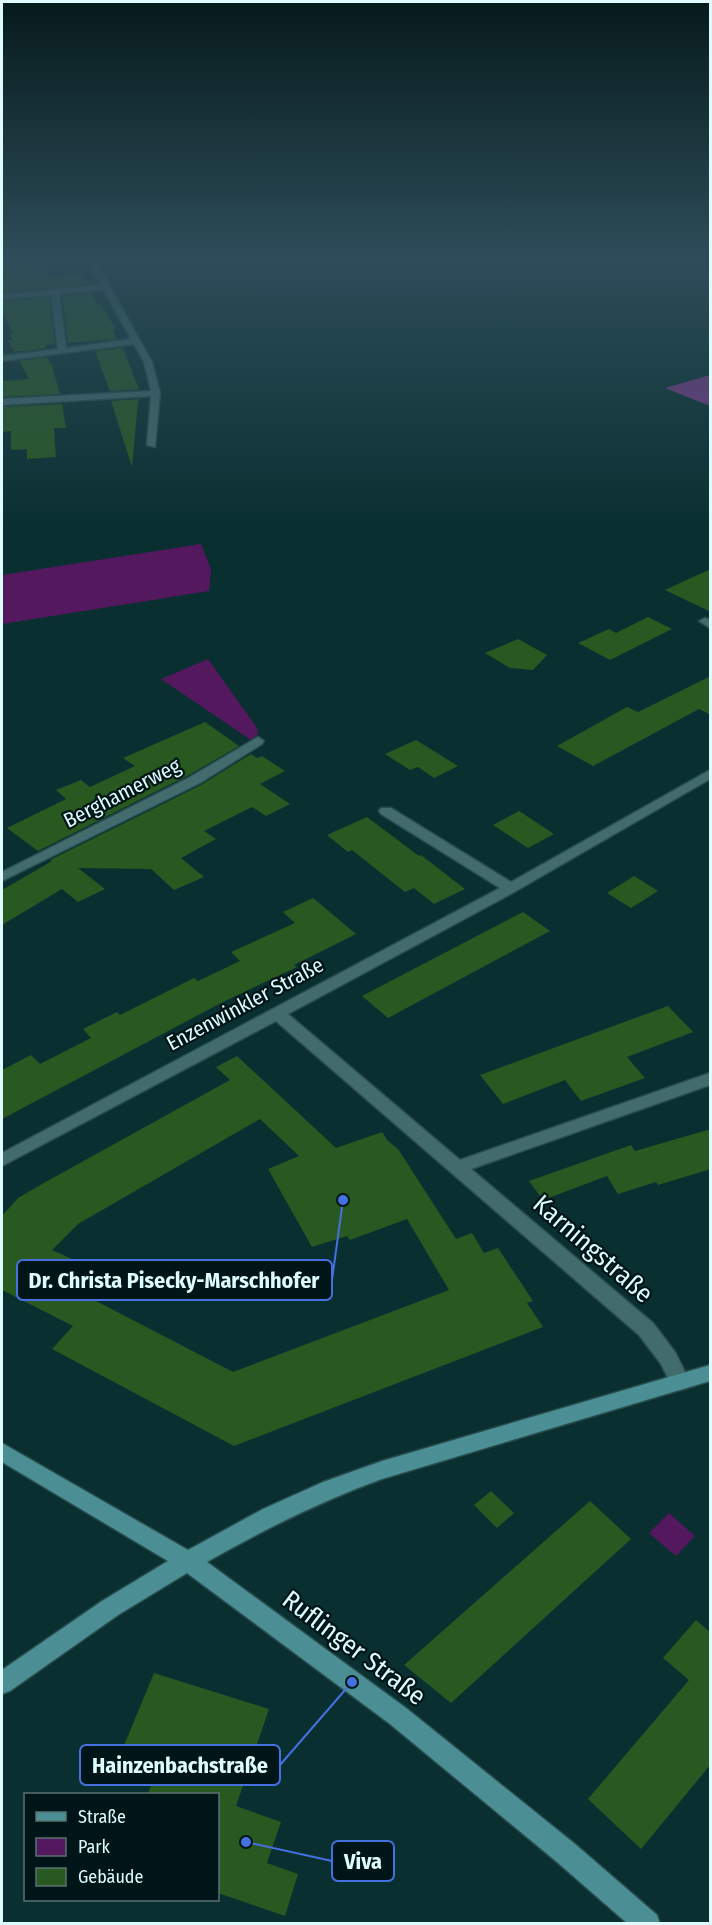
<svg xmlns="http://www.w3.org/2000/svg" width="712" height="1925" font-family="'Fira Sans Condensed',sans-serif">
	<style>
		.green { fill: #53185d }
		.forest { fill: #80378d }
		.building { fill: #285921; fill-rule: evenodd }
		.lines { fill: none; stroke-linecap: round; stroke-linejoin: round }
		.street-casing { stroke: #284c4e; stroke-width: 3 }
		.secondary-casing { stroke: #284c4e; stroke-width: 3 }
		.street { fill: #426b6d; fill-rule: evenodd }
		.secondary { fill: #4b8f94; fill-rule: evenodd }
		.labels { text-anchor: middle; dominant-baseline: central; stroke-width: 4.5; stroke-linejoin: round; paint-order: stroke }
		.street-label { font-size: 21px; fill: #defbfd; stroke: #001517 }
		.near-street-label { font-size: 26px; fill: #defbfd; stroke: #001517 }
		.leader { fill: none; stroke: #4471df; stroke-width: 2 }
		.callout-dot { fill: #4471df; stroke: #001517; stroke-width: 2 }
		.callout { fill: #001517; stroke: #4471df; stroke-width: 2 }
		.callout-label { font-size: 22px; text-anchor: middle; font-weight: bold; fill: #defbfd }
	</style>
	<rect width="100%" height="100%" fill="#0a2f31"/>
	<path class="green" d="M 39,258 L 83,258 L 86,264 L 44,268 Z
		M 201,544 L 211,569 L 209,591 L 2,624 L 2,575 Z
		M 208,659 L 257,728 L 258,734 L 251,740 L 161,679 Z
		M 669,1513 L 695,1536 L 676,1556 L 649,1533 Z"/>
	<path class="forest" d="M 710,375 L 710,406 L 665,388 Z"/>
	<path class="building" d="M 38,258 L 46,277 L 83,274 L 88,284 L 2,293 L 2,260 Z
		M 92,293 L 97,304 L 100,304 L 116,329 L 112,329 L 117,339 L 68,343 L 62,296 Z
		M 49,297 L 55,344 L 45,345 L 47,347 L 42,349 L 14,352 L 8,340 L 13,340 L 9,333 L 13,333 L 2,311 L 2,301 Z
		M 123,348 L 139,389 L 110,391 L 95,351 Z
		M 47,357 L 52,366 L 60,394 L 2,397 L 2,381 L 29,379 L 19,361 Z
		M 139,399 L 138,402 L 132,467 L 111,401 Z
		M 62,404 L 66,428 L 54,428 L 56,457 L 27,459 L 27,449 L 11,450 L 11,431 L 2,432 L 2,407 Z
		M 711,569 L 711,612 L 665,590 L 693,577 Z
		M 648,617 L 672,629 L 610,660 L 578,643 L 609,629 L 616,633 Z
		M 518,639 L 547,655 L 533,670 L 510,668 L 485,653 Z
		M 711,676 L 711,715 L 699,709 L 593,766 L 557,746 L 627,707 L 638,712 Z
		M 205,722 L 239,746 L 189,775 L 38,851 L 7,828 L 66,799 L 56,790 L 81,780 L 90,787 L 135,766 L 123,758 Z
		M 416,740 L 458,766 L 434,778 L 418,767 L 410,770 L 385,754 Z
		M 251,754 L 257,758 L 262,756 L 285,771 L 260,784 L 290,804 L 266,816 L 252,807 L 204,831 L 216,839 L 181,858 L 204,877 L 174,890 L 151,869 L 78,868 L 105,889 L 78,902 L 62,889 L 2,925 L 2,890 L 52,861 L 50,860 L 201,785 Z
		M 519,811 L 554,834 L 528,848 L 493,825 Z
		M 367,817 L 419,856 L 421,855 L 465,889 L 434,904 L 414,888 L 405,892 L 352,850 L 348,852 L 327,835 Z
		M 634,876 L 658,891 L 631,908 L 607,893 Z
		M 313,898 L 356,934 L 294,965 L 297,967 L 221,1003 L 2,1119 L 2,1070 L 31,1055 L 40,1064 L 91,1038 L 83,1029 L 117,1012 L 120,1015 L 194,978 L 198,981 L 240,961 L 231,952 L 295,923 L 283,912 Z
		M 523,912 L 550,931 L 388,1018 L 362,996 Z
		M 668,1006 L 693,1032 L 627,1057 L 645,1078 L 581,1101 L 565,1080 L 503,1104 L 480,1075 Z
		M 237,1056 L 336,1148 L 382,1132 L 388,1141 L 398,1149 L 456,1239 L 472,1233 L 484,1253 L 498,1248 L 533,1301 L 527,1303 L 543,1327 L 234,1446 L 52,1349 L 73,1326 L 2,1290 L 2,1216 L 18,1198 L 42,1184 L 230,1080 L 216,1067 ZM 260,1119 L 299,1156 L 268,1169 L 312,1247 L 347,1236 L 350,1240 L 407,1219 L 449,1290 L 233,1372 L 71,1288 L 90,1267 L 52,1250 L 78,1224 Z
		M 711,1129 L 711,1169 L 658,1185 L 656,1182 L 618,1194 L 607,1176 L 543,1200 L 529,1181 L 631,1145 L 635,1151 Z
		M 491,1491 L 514,1513 L 497,1528 L 474,1505 Z
		M 590,1501 L 631,1539 L 451,1703 L 404,1665 Z
		M 696,1620 L 711,1633 L 711,1764 L 641,1849 L 588,1799 L 689,1680 L 663,1658 Z
		M 154,1673 L 269,1709 L 236,1806 L 281,1822 L 267,1863 L 298,1874 L 285,1916 L 218,1893 L 218,1794 L 148,1794 L 153,1780 L 115,1767 Z"/>
	<g class="lines">
		<g class="street-casing">
			<path id="street" d="M 86,258 L 94,258 L 152,362 L 160,393 L 155,447 L 147,445 L 151,396 L 2,405 L 2,399 L 151,391 L 144,362 L 134,344 L 2,361 L 2,356 L 58,349 L 51,295 L 2,299 L 2,295 L 101,285 ZM 104,290 L 131,339 L 66,348 L 59,294 Z
				M 705,618 L 710,620 L 710,628 L 699,621 Z
				M 258,737 L 264,741 L 262,744 L 200,783 L 2,881 L 2,872 L 190,777 Z
				M 710,770 L 710,779 L 509,895 L 288,1014 L 460,1160 L 710,1073 L 710,1085 L 471,1169 L 653,1323 L 675,1352 L 690,1382 L 687,1388 L 680,1390 L 673,1388 L 661,1364 L 639,1335 L 276,1021 L 2,1166 L 2,1153 L 500,888 L 381,814 L 379,811 L 381,808 L 391,808 L 511,882 Z"/>
		</g>
		<g class="secondary-casing">
			<path id="secondary" d="M 710,1365 L 710,1381 L 382,1479 C 319,1502 265,1529 207,1562 L 406,1708 L 575,1844 L 657,1915 L 660,1924 L 628,1924 L 557,1862 L 390,1724 L 187,1573 L 118,1615 L 10,1691 L 2,1694 L 2,1670 L 102,1601 L 168,1561 L 2,1462 L 2,1443 L 188,1550 L 263,1509 L 323,1482 L 382,1461 Z"/>
		</g>
		<use href="#street" class="street"/>
		<use href="#secondary" class="secondary"/>
	</g>
	<linearGradient id="sky" x2="0" y2="1"><stop stop-color="#061a1b"/><stop offset="0.49" stop-color="#2d4d5a"/><stop offset="1" stop-color="#2d4d5a" stop-opacity="0"/></linearGradient>
	<rect width="712" height="527" fill="url(#sky)"/>
	<g class="labels">
		<g class="street-label">
			<text transform="translate(122 793) rotate(-27)">Berghamerweg</text>
			<text transform="translate(245 1004) rotate(-28)">Enzenwinkler Straße</text>
		</g>
		<g class="near-street-label">
			<text transform="translate(593 1249) rotate(41)">Karningstraße</text>
			<text transform="translate(354 1648) rotate(37)">Ruflinger Straße</text>
		</g>
	</g>
	<path class="leader" d="M343 1200L332 1280M352 1682L280 1765M246 1842L332 1861"/>
	<g class="callout-dot">
		<circle cx="343" cy="1200" r="6"/>
		<circle cx="352" cy="1682" r="6"/>
		<circle cx="246" cy="1842" r="6"/>
	</g>
	<g class="callout">
		<rect x="17" y="1260" width="315" height="40" rx="6"/>
		<rect x="80" y="1745" width="200" height="40" rx="6"/>
		<rect x="332" y="1841" width="62" height="40" rx="6"/>
	</g>
	<g class="callout-label">
		<text x="174" y="1288">Dr. Christa Pisecky-Marschhofer</text>
		<text x="180" y="1773">Hainzenbachstraße</text>
		<text x="363" y="1869">Viva</text>
	</g>
	<rect width="712" height="1925" fill="none" stroke="#defbfd" stroke-width="6"/>
	<rect x="24" y="1793" width="195" height="108" fill="#001517" stroke="#597173" stroke-width="1.5"/>
	<rect x="36" y="1812" width="30" height="9" fill="#4b8f94" stroke="#597173" stroke-width="1.5"/>
	<text x="78" y="1823" font-size="18" fill="#defbfd">Straße</text>
	<rect x="36" y="1838" width="30" height="18" fill="#53185d" stroke="#597173" stroke-width="1.5"/>
	<text x="78" y="1853" font-size="18" fill="#defbfd">Park</text>
	<rect x="36" y="1868" width="30" height="18" fill="#285921" stroke="#597173" stroke-width="1.5"/>
	<text x="78" y="1883" font-size="18" fill="#defbfd">Gebäude</text>
</svg>
